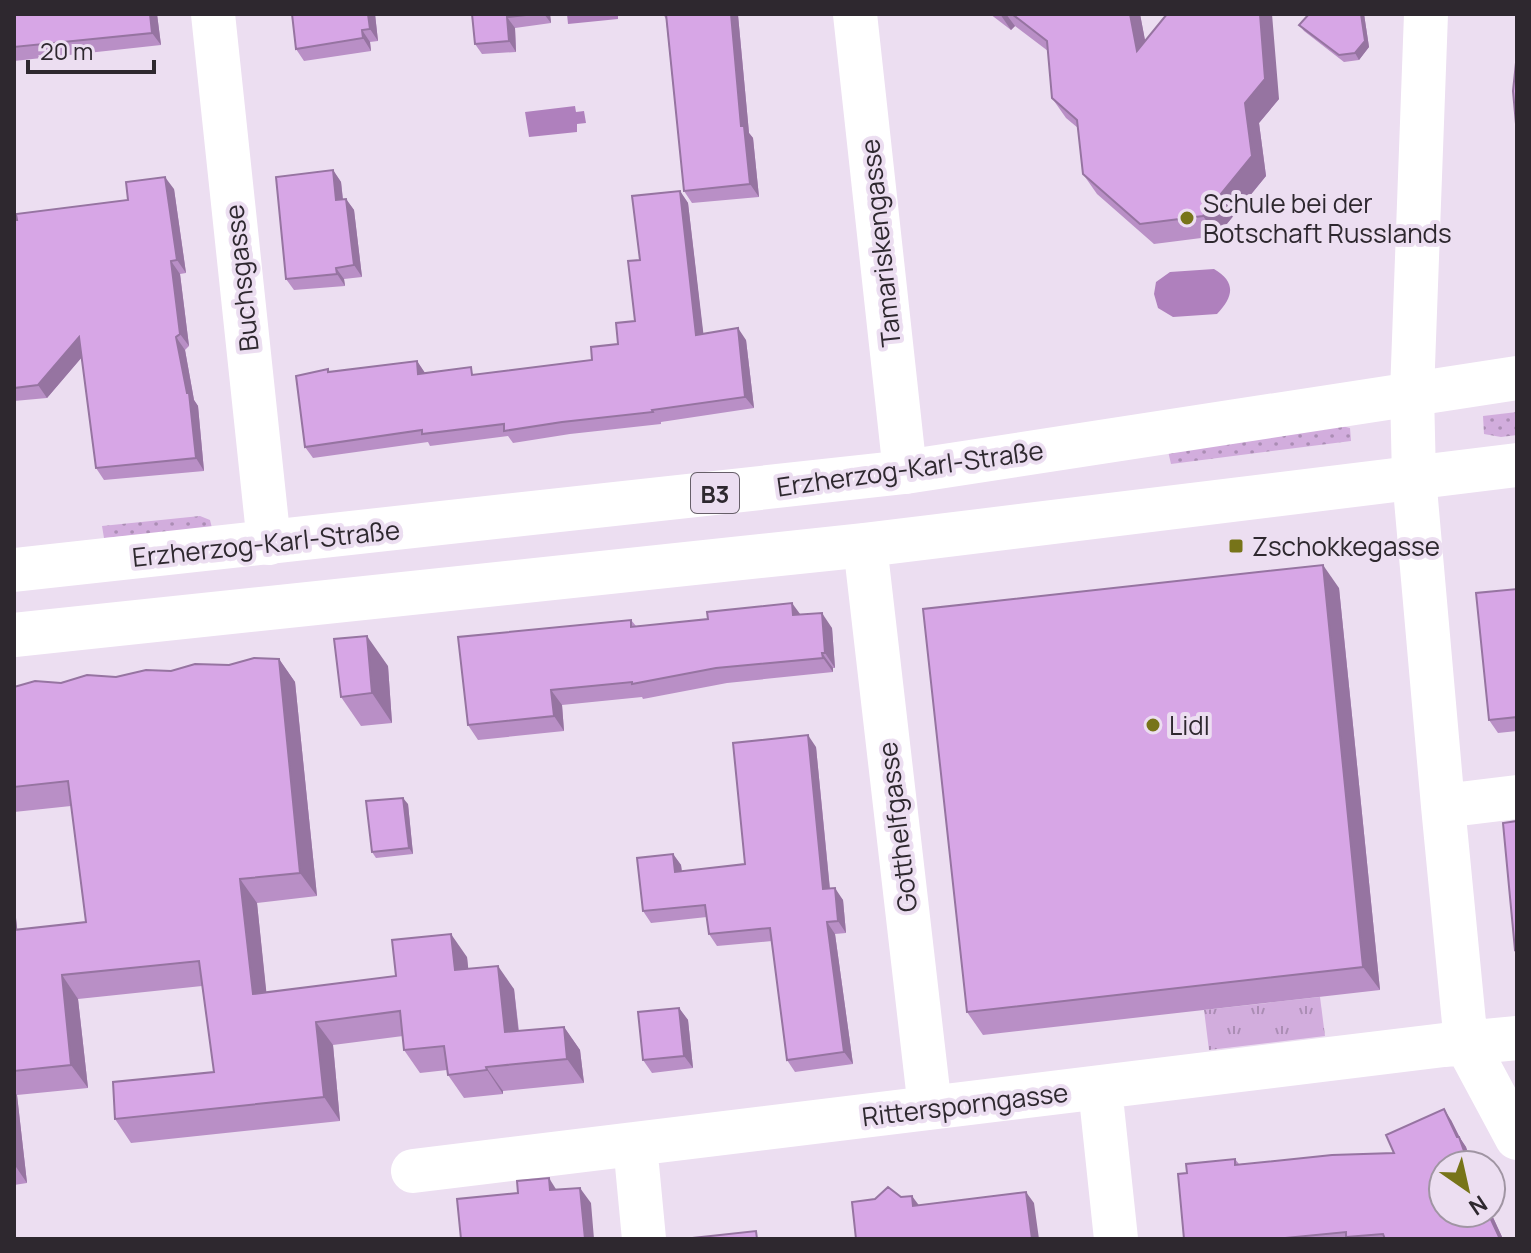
<svg xmlns="http://www.w3.org/2000/svg" width="1531" height="1253" font-family="Manrope,sans-serif">
	<style>
		.grass { fill: url(#grass-dots) }
		.park { fill: url(#park-tufts) }
		.water { fill: #af80bd }
		.lines { fill: none; stroke-linecap: round; stroke-linejoin: round }
		.minor { stroke: #fff; stroke-width: 44 }
		.major { stroke: #fff; stroke-width: 44 }
		.wall { fill: #b98fc6 }
		.shaded-wall { fill: #9674a1 }
		.building { fill: #d7a6e6; stroke: #9674a1; stroke-width: 2 }
		.poi-dot { fill: #777419; stroke: #ecdef1; stroke-width: 3 }
		.labels { text-anchor: middle; dominant-baseline: central; stroke-width: 8; stroke-linejoin: round; paint-order: stroke }
		.shield { fill: #ecdef1; stroke: #675f69; stroke-width: 2 }
		.shield-label { font-size: 24px; font-weight: bold; fill: #2e282f }
		.poi-label { font-size: 26px; fill: #2e282f; stroke: #ecdef1; text-anchor: start }
		.street-label { font-size: 26px; fill: #2e282f; stroke: #ecdef1 }
	</style>
	<defs>
		<pattern id="grass-dots" width="8" height="8" patternUnits="userSpaceOnUse" patternTransform="scale(2)"><rect width="8" height="8" fill="#d2addd"/><path d="M2 2h.1M6 6h.1" fill="none" stroke="#ab8db4" stroke-width="1.8" stroke-linecap="round"/></pattern>
		<pattern id="park-tufts" width="24" height="20" patternUnits="userSpaceOnUse" patternTransform="scale(2)"><rect width="24" height="20" fill="#d2addd"/><path d="M3 7l-1-3M5 7V3M7 7l1-3M15 17l-1-3M17 17v-4M19 17l1-3" fill="none" stroke="#ab8db4"/></pattern>
	</defs>
	<rect width="100%" height="100%" fill="#ecdef1"/>
	<path class="grass" d="M 1517,412 L 1517,435 L 1501,437 L 1484,434 L 1483,416 Z
		M 1334,424 L 1350,428 L 1351,441 L 1171,464 L 1168,451 Z
		M 200,516 L 210,520 L 212,528 L 104,538 L 102,526 Z"/>
	<path class="park" d="M 1320,997 L 1325,1036 L 1209,1050 L 1204,1010 Z"/>
	<path class="water" d="M 567,14 L 618,14 L 618,19 L 568,24 Z
		M 575,106 L 576,112 L 584,111 L 586,123 L 577,124 L 577,132 L 529,137 L 525,112 Z
		M 1214,269 C 1236,282 1234,296 1217,314 L 1173,317 L 1158,308 L 1154,294 L 1156,282 L 1170,272 Z"/>
	<g class="lines">
		<path class="minor" d="M 213,14 L 269,543
			M 855,14 L 905,472
			M 1426,14 L 1412,393 L 1414,477 L 1443,806 L 1466,1043 L 1517,1138
			M 865,545 L 930,1108
			M 1443,806 L 1517,797
			M 1100,1088 L 1116,1239
			M 635,1144 L 644,1239
			M 413,1171 L 1444,1045 L 1517,1038"/>
		<path class="major" d="M 14,570 L 905,472 L 1517,378
			M 14,635 L 865,545 L 1517,465"/>
	</g>
	<path class="wall" d="M 14,14 L 157,14 L 161,45 L 14,61 Z
		M 375,14 L 378,41 L 370,42 L 371,51 L 304,61 L 296,49 Z
		M 472,14 L 550,14 L 551,23 L 515,28 L 516,52 L 482,54 L 475,44 Z
		M 663,14 L 742,14 L 742,15 L 738,15 L 749,133 L 753,138 L 759,197 L 692,203 L 684,191 L 666,19 Z
		M 990,14 L 1140,14 L 1145,41 L 1279,99 L 1259,123 L 1266,176 L 1217,236 L 1154,244 L 1097,194 L 1083,174 L 1078,128 L 1066,118 L 1052,98 L 1048,51 L 1015,26 L 1011,30 Z
		M 1309,14 L 1364,14 L 1369,47 L 1359,60 L 1344,62 L 1304,31 L 1299,25 Z
		M 333,170 L 341,182 L 343,199 L 346,199 L 354,210 L 362,277 L 344,279 L 345,286 L 294,290 L 286,279 Z
		M 174,189 L 186,273 L 180,274 L 189,346 L 185,350 L 194,400 L 198,406 L 204,471 L 104,480 L 96,468 L 82,357 L 47,398 L 14,401 L 14,220 L 128,200 Z
		M 680,191 L 688,203 L 703,334 L 746,340 L 754,408 L 661,422 L 661,424 L 570,434 L 513,443 L 508,436 L 430,446 L 428,442 L 313,458 L 305,447 L 328,369 L 330,372 L 417,361 L 425,373 L 477,375 L 592,360 L 618,344 L 635,321 L 640,260 Z
		M 1339,588 L 1380,990 L 983,1035 L 967,1012 Z
		M 1517,589 L 1517,731 L 1498,733 L 1489,720 Z
		M 800,614 L 832,628 L 835,668 L 833,668 L 833,672 L 727,683 L 643,699 L 642,697 L 562,705 L 564,731 L 478,740 L 468,725 L 631,620 L 636,626 Z
		M 279,659 L 295,682 L 317,896 L 257,903 L 266,992 L 396,976 L 467,957 L 468,969 L 514,989 L 519,1031 L 564,1027 L 580,1050 L 584,1083 L 503,1091 L 503,1094 L 464,1098 L 448,1075 L 447,1070 L 420,1073 L 404,1050 L 403,1036 L 333,1045 L 340,1121 L 131,1143 L 115,1119 L 214,1072 L 202,986 L 78,999 L 88,1088 L 17,1095 L 27,1183 L 14,1185 L 14,899 L 17,930 L 86,922 L 71,806 L 14,812 L 14,687 Z
		M 388,666 L 392,723 L 361,726 L 341,697 Z
		M 816,747 L 830,889 L 843,900 L 846,933 L 835,934 L 853,1064 L 795,1072 L 787,1060 L 772,941 L 717,946 L 709,934 L 707,917 L 651,923 L 643,911 L 673,854 L 681,865 L 682,871 L 745,864 Z
		M 408,804 L 413,854 L 376,858 L 372,852 Z
		M 679,1008 L 688,1020 L 693,1068 L 652,1073 L 643,1060 Z
		M 1451,1120 L 1460,1138 L 1466,1147 L 1472,1165 L 1443,1165 L 1491,1213 L 1503,1239 L 1184,1239 L 1235,1159 L 1239,1164 L 1394,1153 Z"/>
	<path class="shaded-wall" d="M 150,14 L 157,14 L 161,45 L 152,33 Z
		M 368,14 L 375,14 L 378,41 L 370,29 Z
		M 544,14 L 550,14 L 551,23 Z
		M 731,14 L 737,14 L 738,15 L 749,133 L 753,138 L 759,197 L 750,184 L 741,126 Z
		M 1000,14 L 1006,14 L 1015,26 L 1011,30 Z
		M 1130,14 L 1140,14 L 1151,71 L 1137,51 Z
		M 1260,14 L 1272,14 L 1279,99 L 1259,123 L 1266,176 L 1217,236 L 1203,216 L 1245,103 Z
		M 1361,14 L 1364,14 L 1369,47 L 1359,60 L 1355,53 Z
		M 507,17 L 515,28 L 516,52 L 509,41 Z
		M 362,30 L 370,42 L 371,51 L 363,38 Z
		M 333,170 L 341,182 L 344,211 L 336,200 Z
		M 165,177 L 174,189 L 186,273 L 177,260 Z
		M 680,191 L 688,203 L 705,347 L 696,335 Z
		M 346,199 L 354,210 L 362,277 L 354,265 Z
		M 171,261 L 180,274 L 189,346 L 180,334 Z
		M 336,268 L 344,279 L 345,286 L 337,274 Z
		M 738,328 L 746,340 L 754,408 L 745,397 Z
		M 79,337 L 88,350 L 47,398 L 38,385 Z
		M 176,337 L 185,350 L 194,400 L 198,406 L 204,471 L 196,458 L 187,393 Z
		M 417,361 L 425,373 L 418,374 Z
		M 1323,565 L 1339,588 L 1380,990 L 1363,967 Z
		M 792,603 L 803,618 L 793,615 Z
		M 822,613 L 832,628 L 835,668 L 825,653 Z
		M 367,636 L 388,666 L 392,723 L 372,693 Z
		M 822,653 L 833,668 L 833,672 L 823,658 Z
		M 279,659 L 295,682 L 317,896 L 300,873 Z
		M 551,690 L 562,705 L 564,731 L 554,716 Z
		M 808,735 L 816,747 L 831,901 L 823,889 Z
		M 403,798 L 408,804 L 413,854 L 409,848 Z
		M 673,854 L 681,865 L 683,884 L 675,872 Z
		M 240,879 L 257,903 L 269,1017 L 253,994 Z
		M 835,888 L 843,900 L 846,933 L 838,921 Z
		M 14,899 L 20,955 L 14,947 Z
		M 827,922 L 835,934 L 853,1064 L 844,1052 Z
		M 451,934 L 467,957 L 471,993 L 455,970 Z
		M 498,966 L 514,989 L 521,1056 L 505,1032 Z
		M 62,975 L 78,999 L 88,1088 L 71,1065 Z
		M 679,1008 L 688,1020 L 693,1068 L 684,1056 Z
		M 316,1022 L 333,1045 L 340,1121 L 324,1097 Z
		M 564,1027 L 580,1050 L 584,1083 L 567,1059 Z
		M 486,1067 L 503,1091 L 503,1094 L 487,1070 Z
		M 14,1091 L 17,1095 L 27,1183 L 14,1164 Z
		M 1444,1109 L 1451,1120 L 1460,1138 L 1466,1147 L 1472,1165 L 1469,1165 Z
		M 549,1178 L 559,1194 L 550,1190 Z
		M 580,1188 L 591,1203 L 594,1239 L 585,1239 Z
		M 1026,1192 L 1034,1203 L 1039,1239 L 1032,1239 Z
		M 912,1196 L 921,1208 L 913,1206 Z
		M 1488,1213 L 1491,1213 L 1503,1239 L 1500,1239 Z"/>
	<path class="building" d="M 14,14 L 150,14 L 152,33 L 14,47 Z
		M 292,14 L 368,14 L 370,29 L 362,30 L 363,38 L 296,49 Z
		M 472,14 L 535,14 L 507,17 L 509,41 L 475,44 Z
		M 666,14 L 731,14 L 741,126 L 744,126 L 750,184 L 684,191 Z
		M 1012,14 L 1130,14 L 1137,51 L 1167,14 L 1260,14 L 1265,79 L 1245,103 L 1252,156 L 1203,216 L 1140,224 L 1083,174 L 1077,120 L 1052,98 L 1047,41 Z
		M 1309,14 L 1361,14 L 1365,41 L 1355,53 L 1339,55 L 1299,25 Z
		M 1517,53 L 1517,135 L 1513,91 Z
		M 333,170 L 336,200 L 346,199 L 354,265 L 336,268 L 337,274 L 286,279 L 276,177 Z
		M 165,177 L 177,260 L 171,261 L 180,334 L 176,337 L 187,393 L 189,393 L 196,458 L 96,468 L 79,337 L 38,385 L 14,388 L 14,220 L 17,220 L 16,214 L 128,200 L 126,182 Z
		M 680,191 L 696,335 L 738,328 L 745,397 L 652,410 L 653,412 L 562,422 L 504,431 L 504,424 L 422,434 L 422,430 L 305,447 L 296,376 L 328,369 L 328,372 L 417,361 L 418,374 L 471,367 L 472,375 L 592,360 L 591,347 L 618,344 L 616,323 L 635,321 L 628,261 L 640,260 L 632,196 Z
		M 1323,565 L 1363,967 L 967,1012 L 923,609 Z
		M 1517,589 L 1517,717 L 1489,720 L 1476,593 Z
		M 792,603 L 793,615 L 822,613 L 825,653 L 822,653 L 823,658 L 716,668 L 632,684 L 632,682 L 551,690 L 554,716 L 468,725 L 458,637 L 631,620 L 631,627 L 708,619 L 707,612 Z
		M 367,636 L 372,693 L 341,697 L 334,639 Z
		M 254,658 L 279,659 L 300,873 L 240,879 L 253,994 L 396,976 L 392,940 L 451,934 L 455,970 L 498,966 L 505,1032 L 564,1027 L 567,1059 L 486,1067 L 487,1070 L 448,1075 L 444,1046 L 404,1050 L 400,1011 L 316,1022 L 324,1097 L 115,1119 L 113,1082 L 214,1072 L 199,961 L 62,975 L 71,1065 L 14,1071 L 14,930 L 86,922 L 68,781 L 14,787 L 14,687 L 35,681 L 61,683 L 87,675 L 116,677 L 146,670 L 171,671 L 195,664 L 229,665 Z
		M 808,735 L 823,889 L 835,888 L 838,921 L 827,922 L 844,1052 L 787,1060 L 770,928 L 709,934 L 705,905 L 643,911 L 637,858 L 673,854 L 675,872 L 745,864 L 733,743 Z
		M 403,798 L 409,848 L 372,852 L 366,801 Z
		M 1517,821 L 1517,949 L 1515,950 L 1503,823 Z
		M 679,1008 L 684,1056 L 643,1060 L 638,1012 Z
		M 1444,1109 L 1457,1137 L 1459,1137 L 1469,1165 L 1443,1165 L 1443,1213 L 1488,1213 L 1500,1239 L 1385,1239 L 1383,1234 L 1346,1237 L 1346,1232 L 1275,1239 L 1184,1239 L 1178,1174 L 1187,1173 L 1186,1164 L 1235,1159 L 1235,1165 L 1332,1155 L 1394,1153 L 1386,1135 Z
		M 549,1178 L 550,1190 L 580,1188 L 585,1239 L 461,1239 L 457,1199 L 518,1193 L 517,1181 Z
		M 888,1187 L 901,1197 L 912,1196 L 913,1206 L 1026,1192 L 1032,1239 L 856,1239 L 852,1202 L 875,1199 Z
		M 756,1231 L 757,1239 L 683,1239 Z"/>
	<g class="poi-dot">
		<circle cx="1187" cy="218" r="8"/>
		<rect x="1228" y="538" width="16" height="16" rx="4"/>
		<circle cx="1153" cy="725" r="8"/>
	</g>
	<g class="labels">
		<rect class="shield" x="691" y="473" width="48" height="40" rx="6"/>
		<g class="shield-label">
			<text x="715" y="493">B3</text>
		</g>
		<g class="poi-label">
			<text x="1203" y="203">Schule bei der<tspan x="1203" dy="30">Botschaft Russlands</tspan></text>
			<text x="1252" y="546">Zschokkegasse</text>
			<text x="1169" y="725">Lidl</text>
		</g>
		<g class="street-label">
			<text transform="translate(880 243) rotate(-96)">Tamariskengasse</text>
			<text transform="translate(241 278) rotate(-96)">Buchsgasse</text>
			<text transform="translate(910 468) rotate(-8)">Erzherzog-Karl-Straße</text>
			<text transform="translate(266 543) rotate(-6)">Erzherzog-Karl-Straße</text>
			<text transform="translate(897 827) rotate(-97)">Gotthelfgasse</text>
			<text transform="translate(965 1104) rotate(-7)">Rittersporngasse</text>
		</g>
	</g>
	<rect width="1531" height="1253" fill="none" stroke="#2e282f" stroke-width="32"/>
	<g transform="translate(1467 1189) rotate(146)"><circle r="38" fill="#ecdef1" stroke="#a095a3" stroke-width="2"/>
	<path d="M0-6L14 30L0 20L-14 30Z" fill="#777419"/>
	<text y="-12" font-size="22" font-weight="bold" text-anchor="middle" fill="#2e282f">N</text>
	</g>
	<path d="M28 60v12h126v-12" fill="none" stroke="#2e282f" stroke-width="4"/>
	<text x="40" y="60" font-size="24" fill="#2e282f" stroke="#ecdef1" stroke-width="6" paint-order="stroke">20 m</text>
</svg>
